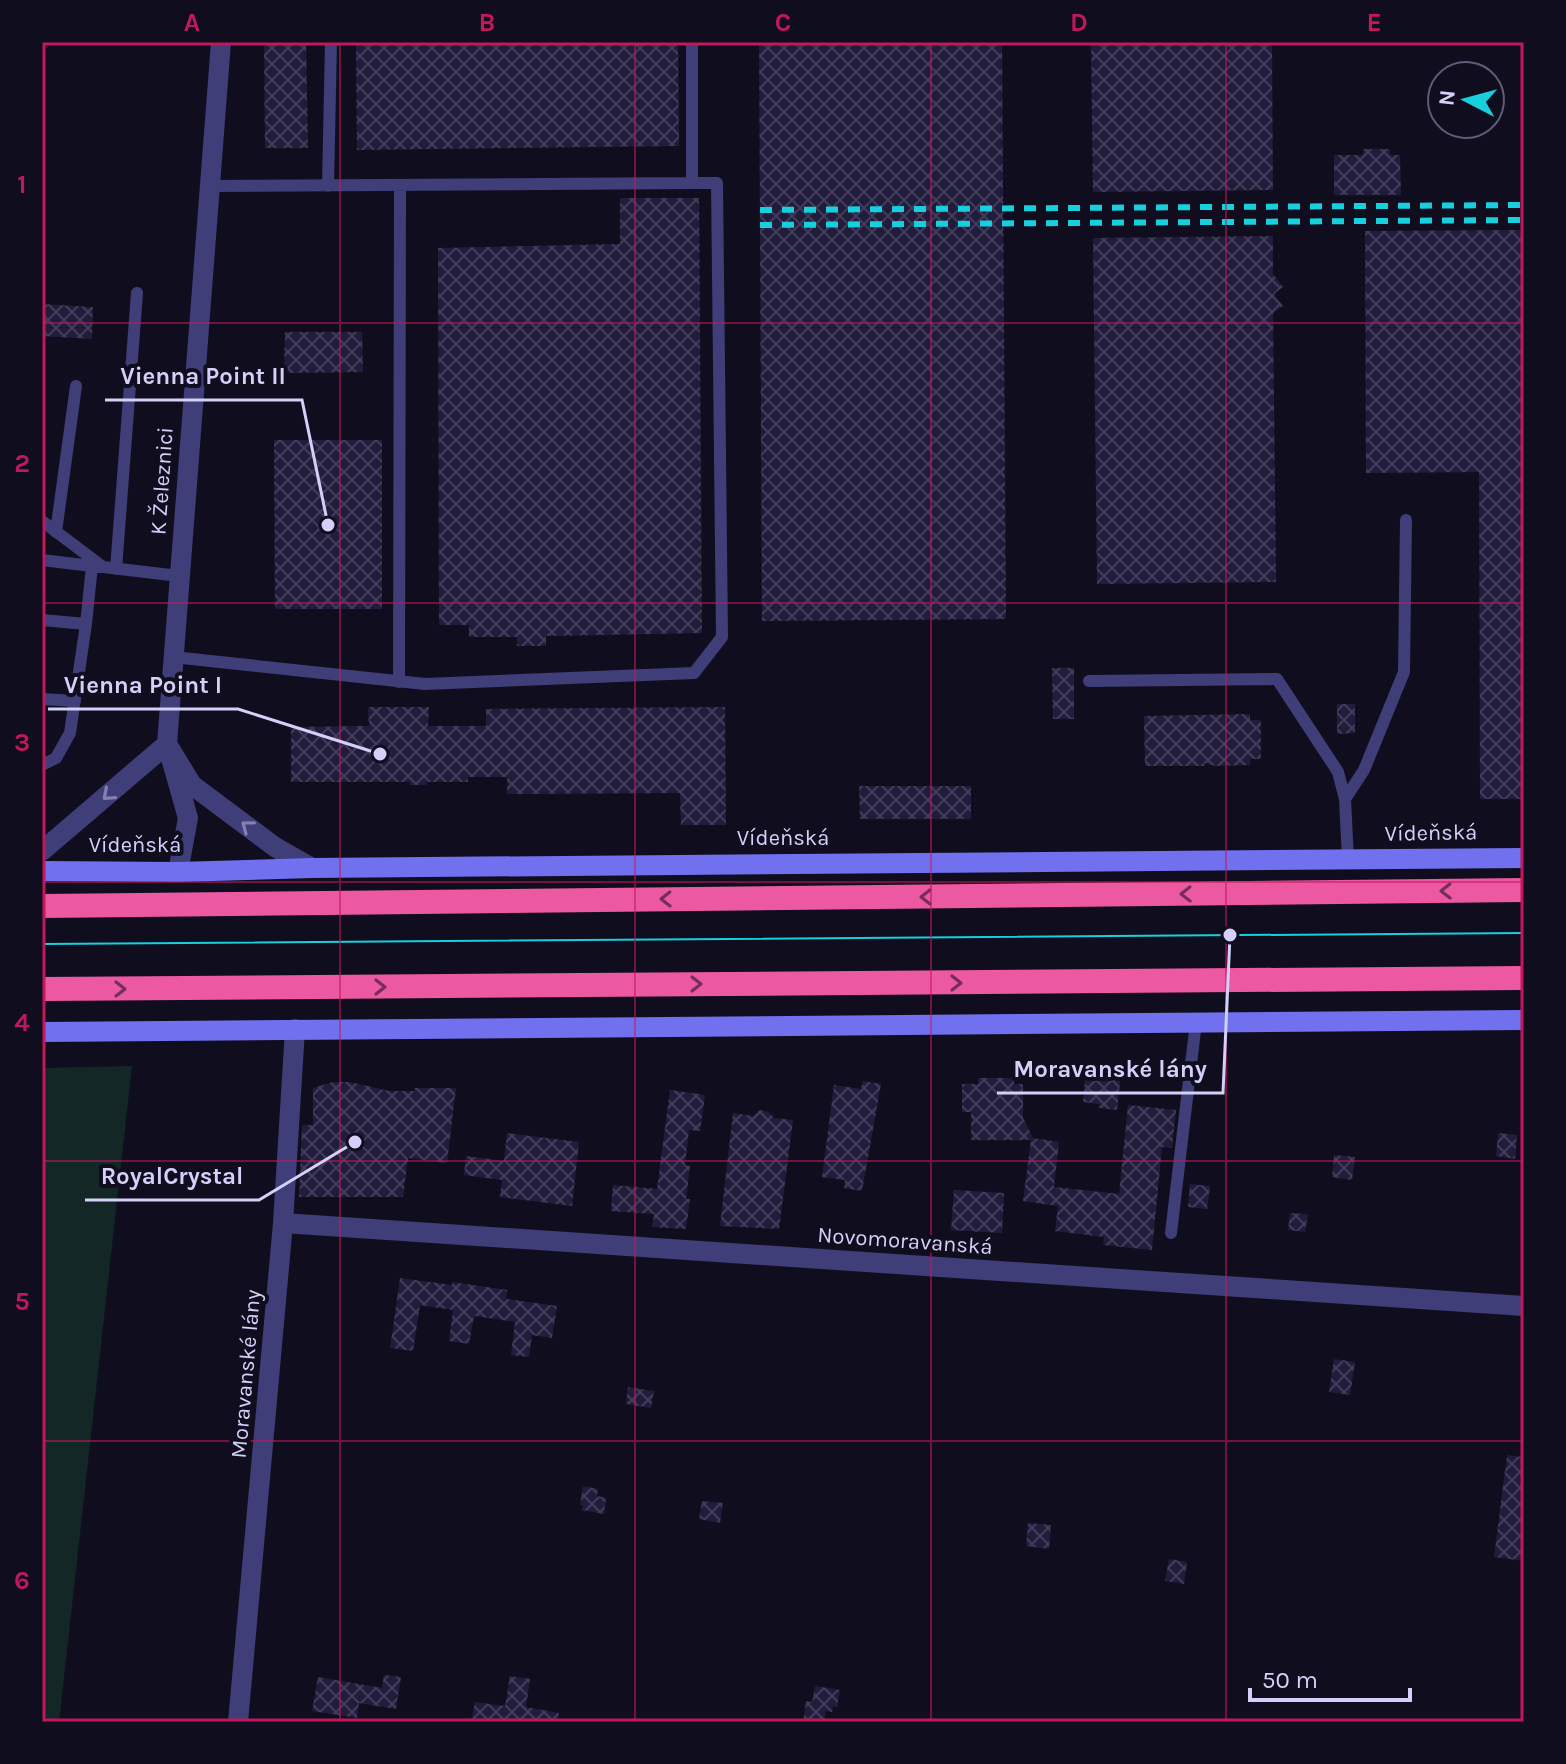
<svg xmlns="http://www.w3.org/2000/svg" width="1566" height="1764" font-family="Karla,sans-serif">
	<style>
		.grass { fill: #122726 }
		.building { fill: url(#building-cross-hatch) }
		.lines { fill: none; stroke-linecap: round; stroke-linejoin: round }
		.lane { stroke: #3f3e78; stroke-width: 12 }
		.street { stroke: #3f3e78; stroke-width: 20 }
		.secondary { stroke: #7171f0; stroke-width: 20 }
		.highway { stroke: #ed58a3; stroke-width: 24 }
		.tram { stroke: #18cfde; stroke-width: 2 }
		.rail { stroke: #18cfde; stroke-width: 6; stroke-dasharray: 12 10; stroke-linecap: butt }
		.oneway { stroke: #8280b2 }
		.oneway2 { stroke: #732f5a }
		.grid { fill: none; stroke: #c2185b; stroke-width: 2; stroke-opacity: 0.55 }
		.labels { text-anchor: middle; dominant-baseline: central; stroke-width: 8; stroke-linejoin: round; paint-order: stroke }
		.street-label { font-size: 22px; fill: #d4d0fa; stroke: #100e1e }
		.leader { fill: none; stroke: #d4d0fa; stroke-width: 3 }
		.callout-dot { fill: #d4d0fa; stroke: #100e1e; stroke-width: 3 }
		.callout-label { font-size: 24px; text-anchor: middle; font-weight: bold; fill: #d4d0fa; stroke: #100e1e; stroke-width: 8; stroke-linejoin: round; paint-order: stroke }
		.neatline { fill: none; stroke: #c2185b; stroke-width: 3 }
		.grid-label { font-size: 26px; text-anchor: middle; font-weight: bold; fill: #c2185b }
	</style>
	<defs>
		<pattern id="building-cross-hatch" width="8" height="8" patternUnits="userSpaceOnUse" patternTransform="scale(2)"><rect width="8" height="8" fill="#221c3c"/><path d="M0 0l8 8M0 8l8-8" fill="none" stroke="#413c59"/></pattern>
	</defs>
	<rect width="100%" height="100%" fill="#100e1e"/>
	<path class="grass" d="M 132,1066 L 59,1722 L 42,1722 L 42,1068 Z"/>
	<path class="building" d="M 264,42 L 306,42 L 308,148 L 265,148 Z
		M 356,42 L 678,42 L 679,146 L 357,150 Z
		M 759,42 L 1002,42 L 1006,619 L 762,621 Z
		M 1091,42 L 1272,42 L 1273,190 L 1093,192 Z
		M 1363,149 L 1390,149 L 1390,155 L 1400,155 L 1401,195 L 1334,195 L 1334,155 L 1363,155 Z
		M 620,198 L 699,198 L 702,633 L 546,636 L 546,646 L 517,646 L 517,637 L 469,637 L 469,625 L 439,625 L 438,248 L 620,244 Z
		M 1524,230 L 1524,799 L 1480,799 L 1479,472 L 1366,473 L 1365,231 Z
		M 1273,236 L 1273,274 L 1283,287 L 1274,294 L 1283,306 L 1273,313 L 1276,582 L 1097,584 L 1093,238 Z
		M 42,304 L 93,307 L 92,339 L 42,336 Z
		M 285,332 L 362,332 L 363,372 L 284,373 Z
		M 274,440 L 382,440 L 382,609 L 275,609 Z
		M 1052,668 L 1074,668 L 1074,719 L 1053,719 Z
		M 1337,704 L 1355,704 L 1355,733 L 1337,734 Z
		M 368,707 L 429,707 L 428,726 L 486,726 L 486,709 L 725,707 L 726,825 L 681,825 L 680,793 L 507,794 L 507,777 L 468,777 L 468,782 L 427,782 L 427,785 L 410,785 L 410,782 L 291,782 L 291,727 L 369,726 Z
		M 1250,714 L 1250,720 L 1261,720 L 1261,759 L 1250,759 L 1250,765 L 1215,766 L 1205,763 L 1204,766 L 1145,766 L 1144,716 Z
		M 859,786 L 971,786 L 971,819 L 860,819 Z
		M 1104,1067 L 1109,1073 L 1121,1074 L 1117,1110 L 1099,1108 L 1099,1104 L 1083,1102 L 1086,1070 L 1098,1072 Z
		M 978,1078 L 1014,1078 L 1014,1084 L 1023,1084 L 1023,1118 L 1033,1138 L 1059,1142 L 1054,1187 L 1119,1194 L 1128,1105 L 1176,1110 L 1172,1148 L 1162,1147 L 1152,1250 L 1103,1245 L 1104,1237 L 1055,1231 L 1058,1206 L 1023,1201 L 1031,1140 L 971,1140 L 971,1112 L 962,1112 L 962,1084 L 978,1084 Z
		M 863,1081 L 881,1084 L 862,1191 L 844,1188 L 845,1180 L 822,1177 L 834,1085 L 861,1089 Z
		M 333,1082 L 350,1082 L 389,1091 L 415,1091 L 415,1088 L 456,1088 L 447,1163 L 408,1158 L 403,1197 L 299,1197 L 302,1125 L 313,1125 L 313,1088 Z
		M 670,1090 L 705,1095 L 700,1131 L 689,1130 L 685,1165 L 690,1166 L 686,1199 L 690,1199 L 686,1229 L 652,1227 L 654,1214 L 611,1211 L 613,1185 L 657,1189 Z
		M 760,1110 L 769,1112 L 774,1118 L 793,1120 L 779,1229 L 720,1226 L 733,1113 L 753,1116 Z
		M 507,1133 L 579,1142 L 572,1206 L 500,1197 L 502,1180 L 464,1175 L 466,1156 L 504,1161 Z
		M 1498,1133 L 1517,1135 L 1515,1159 L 1496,1156 Z
		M 1334,1155 L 1355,1157 L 1352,1180 L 1332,1177 Z
		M 1190,1184 L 1210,1186 L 1207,1209 L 1188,1207 Z
		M 954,1190 L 1004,1193 L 1002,1233 L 951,1230 Z
		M 1290,1213 L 1308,1214 L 1305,1232 L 1288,1230 Z
		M 400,1278 L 452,1285 L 452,1282 L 507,1290 L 506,1299 L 557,1306 L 552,1338 L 532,1335 L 529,1357 L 511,1355 L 515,1322 L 474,1316 L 469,1344 L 449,1341 L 453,1310 L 420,1305 L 413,1351 L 390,1348 Z
		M 1334,1359 L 1355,1362 L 1350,1395 L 1329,1392 Z
		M 628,1387 L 654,1391 L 651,1408 L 626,1404 Z
		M 1507,1455 L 1523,1457 L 1520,1483 L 1524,1484 L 1524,1561 L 1494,1557 Z
		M 583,1486 L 598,1489 L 597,1496 L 606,1498 L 604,1514 L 582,1510 L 583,1506 L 580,1505 Z
		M 702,1501 L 723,1503 L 720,1523 L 699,1519 Z
		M 1028,1523 L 1051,1525 L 1049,1549 L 1026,1546 Z
		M 1169,1559 L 1187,1562 L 1184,1584 L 1165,1581 Z
		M 384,1675 L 401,1677 L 396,1709 L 359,1703 L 357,1718 L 312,1711 L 318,1677 L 382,1688 Z
		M 510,1676 L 530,1679 L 526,1707 L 559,1713 L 558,1722 L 471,1722 L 475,1702 L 505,1706 Z
		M 815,1686 L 840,1690 L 837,1707 L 833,1706 L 832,1712 L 826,1711 L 824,1722 L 803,1722 L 806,1701 L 812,1702 Z"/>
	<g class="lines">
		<path class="lane" d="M 209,186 L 692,183 L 692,42
			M 328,186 L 331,42
			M 42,521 L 103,567 L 179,576
			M 56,532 L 76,386
			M 42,560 L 100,567
			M 116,569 L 137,293
			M 42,620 L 86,624 L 92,566
			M 173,657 L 425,684 L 694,673 L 722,637 L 717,183 L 692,183
			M 1089,681 L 1277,679 L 1338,772 L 1345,799 L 1348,860
			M 399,682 L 400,185
			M 42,699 L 75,701
			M 42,765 L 56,758 L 70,733 L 86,624
			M 1345,799 L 1364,770 L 1404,672 L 1406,520
			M 1171,1233 L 1196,1022"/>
		<path class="street" d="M 42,851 L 167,744 L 192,785 L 275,847 L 312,868
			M 178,872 L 188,818 L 167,744 L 221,42
			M 283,1223 L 1524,1306
			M 238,1722 L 283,1223 L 295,1029"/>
		<path class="secondary" d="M 42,871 L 178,872 L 312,868 L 1524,858
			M 42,1032 L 1524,1020"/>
		<path class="highway" d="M 42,906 L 1524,890
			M 42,989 L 1524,978"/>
		<path class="tram" d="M 42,944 L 1524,933"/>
		<path class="rail" d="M 760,210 L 1524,205
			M 760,225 L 1524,220"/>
	</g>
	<defs><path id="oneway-chevron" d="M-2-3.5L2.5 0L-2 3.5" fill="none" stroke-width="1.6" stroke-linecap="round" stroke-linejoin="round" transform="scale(2)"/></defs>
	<g class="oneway">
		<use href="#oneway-chevron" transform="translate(108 795) rotate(139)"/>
		<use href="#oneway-chevron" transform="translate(247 826) rotate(-143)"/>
	</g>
	<g class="oneway2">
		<use href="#oneway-chevron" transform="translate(1446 891) rotate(179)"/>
		<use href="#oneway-chevron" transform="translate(1186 894) rotate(179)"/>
		<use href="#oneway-chevron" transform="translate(926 897) rotate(179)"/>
		<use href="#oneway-chevron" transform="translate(666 899) rotate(179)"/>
		<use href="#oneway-chevron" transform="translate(956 983)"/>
		<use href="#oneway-chevron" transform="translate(696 984)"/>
		<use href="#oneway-chevron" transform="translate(380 987)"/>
		<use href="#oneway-chevron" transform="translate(120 989)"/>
	</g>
	<path class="grid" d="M 340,42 L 340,1722M 635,42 L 635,1722M 931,42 L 931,1722M 1226,42 L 1226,1722M 42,323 L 1524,323M 42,603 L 1524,603M 42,882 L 1524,882M 42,1161 L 1524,1161M 42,1441 L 1524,1441"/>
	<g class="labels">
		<g class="street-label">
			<text transform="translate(162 481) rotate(-86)">K Železnici</text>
			<text transform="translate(1431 833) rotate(-1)">Vídeňská</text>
			<text x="783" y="838">Vídeňská</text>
			<text x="135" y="845">Vídeňská</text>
			<text transform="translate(905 1241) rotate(4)">Novomoravanská</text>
			<text transform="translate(246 1374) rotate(-85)">Moravanské lány</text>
		</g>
	</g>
	<path class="leader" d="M328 525L302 400H105M380 754L238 709H48M1230 935L1223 1093H997M355 1142L259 1200H85"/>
	<g class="callout-dot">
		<circle cx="328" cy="525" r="8"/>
		<circle cx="380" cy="754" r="8"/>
		<circle cx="1230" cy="935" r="8"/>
		<circle cx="355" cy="1142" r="8"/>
	</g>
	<g class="callout-label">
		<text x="203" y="384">Vienna Point II</text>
		<text x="143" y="693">Vienna Point I</text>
		<text x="1110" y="1077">Moravanské lány</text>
		<text x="172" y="1184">RoyalCrystal</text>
	</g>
	<rect width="1566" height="1764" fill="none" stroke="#100e1e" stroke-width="88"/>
	<g transform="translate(1466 100) rotate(276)"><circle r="38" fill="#100e1e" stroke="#5e5c76" stroke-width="2"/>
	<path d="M0-6L14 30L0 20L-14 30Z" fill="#18cfde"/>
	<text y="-12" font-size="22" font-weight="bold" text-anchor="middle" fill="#d4d0fa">N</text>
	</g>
	<path d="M1250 1688v12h160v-12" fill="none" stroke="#d4d0fa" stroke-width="4"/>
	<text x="1262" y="1688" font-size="24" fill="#d4d0fa" stroke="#100e1e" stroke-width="6" paint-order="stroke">50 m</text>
	<rect x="44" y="44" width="1478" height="1676" class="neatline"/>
	<g class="grid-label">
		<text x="192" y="31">A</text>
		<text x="487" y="31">B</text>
		<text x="783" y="31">C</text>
		<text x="1079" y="31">D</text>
		<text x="1374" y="31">E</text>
		<text x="22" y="193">1</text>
		<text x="22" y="472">2</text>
		<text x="22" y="751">3</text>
		<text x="22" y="1031">4</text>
		<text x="22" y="1310">5</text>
		<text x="22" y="1589">6</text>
	</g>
</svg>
